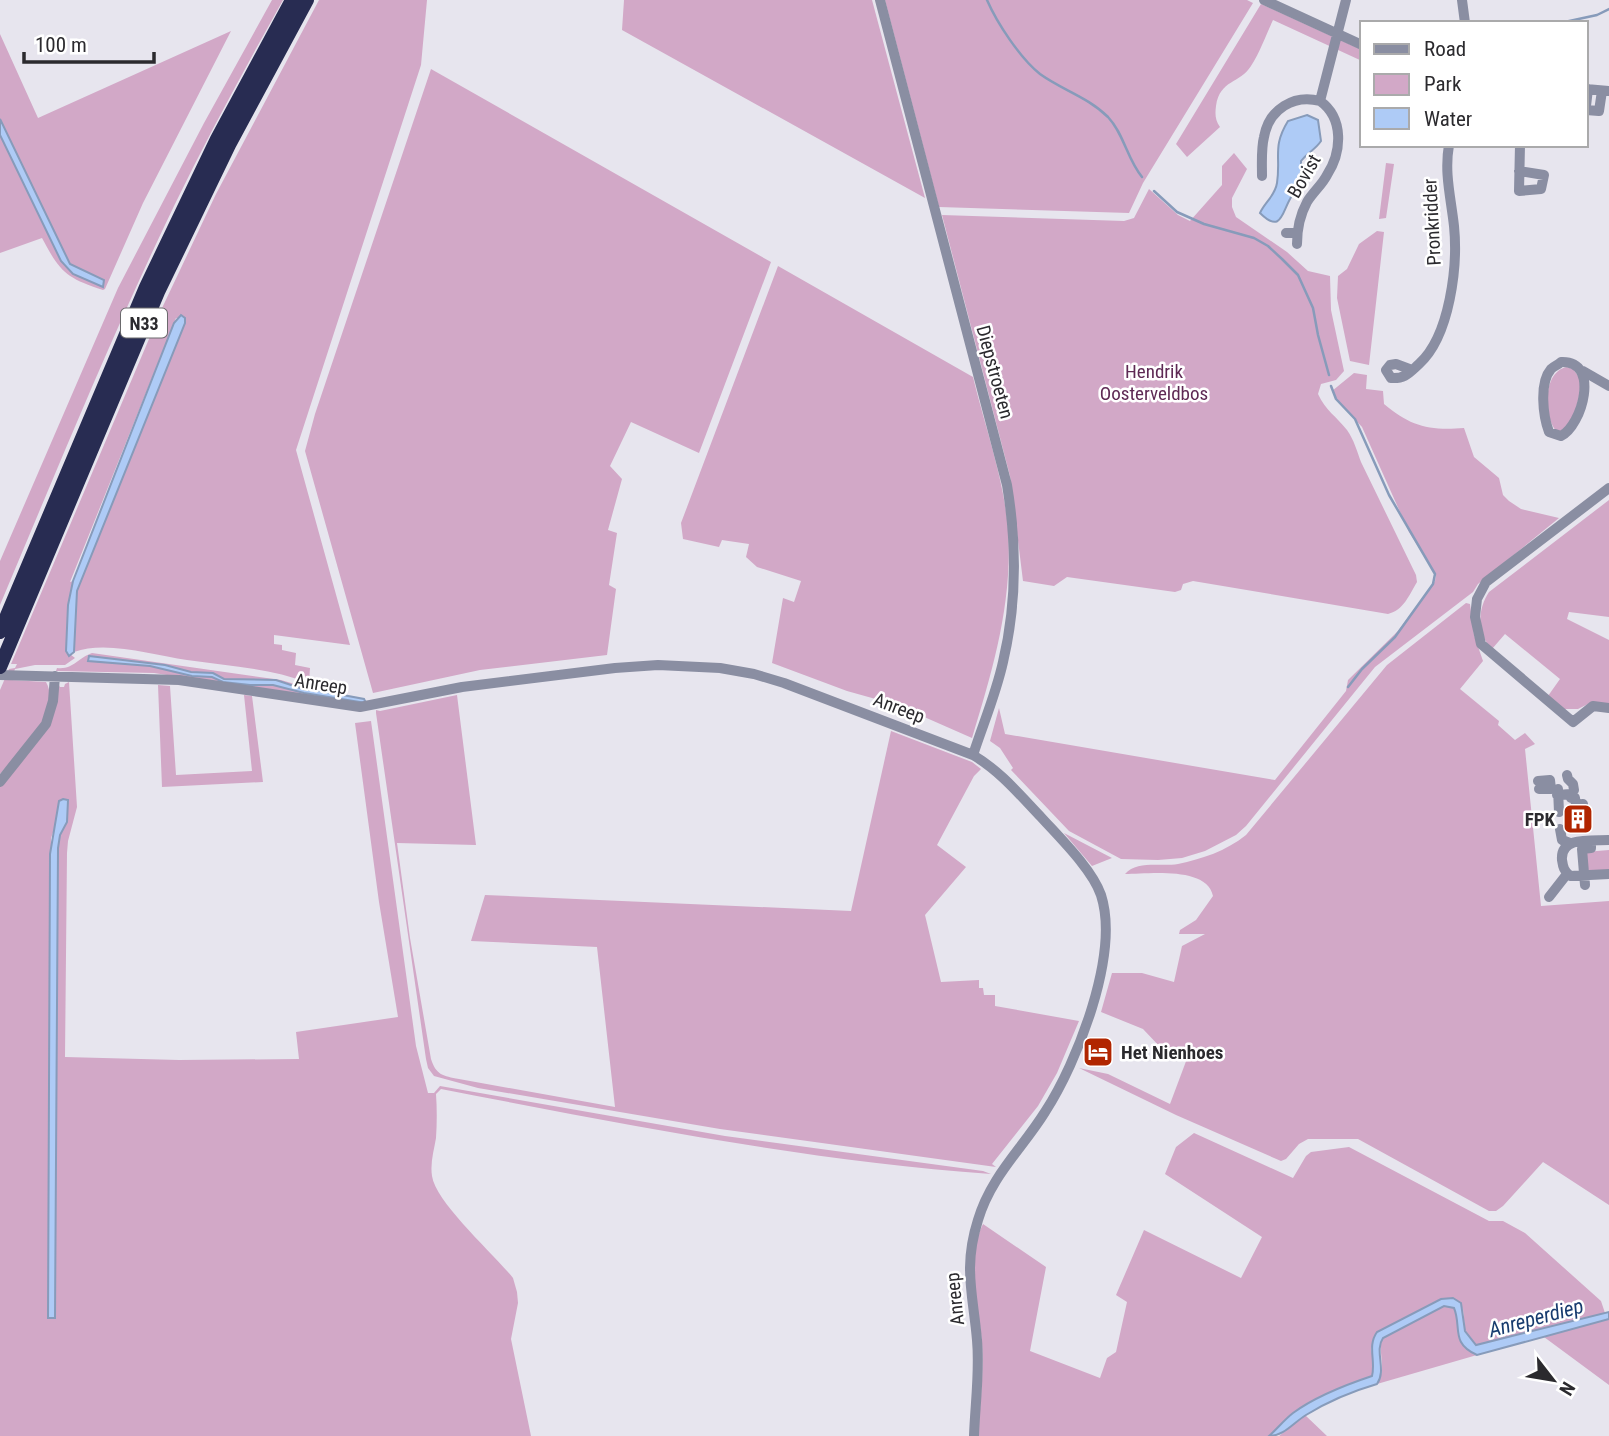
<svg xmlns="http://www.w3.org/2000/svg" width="1609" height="1436" font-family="'Roboto Condensed',sans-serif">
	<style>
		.green { fill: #d2a8c7; fill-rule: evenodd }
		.water { fill: #aecbf6; stroke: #879bba; stroke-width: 2 }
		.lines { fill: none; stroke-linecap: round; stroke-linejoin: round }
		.stream { stroke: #879bba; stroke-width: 2.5 }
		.minor { stroke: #8a8ea2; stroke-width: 10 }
		.highway { stroke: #282c52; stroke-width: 14 }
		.labels { text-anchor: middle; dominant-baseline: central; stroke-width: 5; stroke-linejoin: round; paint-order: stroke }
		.shield { fill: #fff; stroke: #6b6a6d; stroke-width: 2 }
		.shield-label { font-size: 18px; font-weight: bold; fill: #2b2a2e }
		.street-label { font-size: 19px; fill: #2b2a2e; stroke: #fff }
		.park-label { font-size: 19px; fill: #5e2954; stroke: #fff }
		.poi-label { font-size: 19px; font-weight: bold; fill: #2b2a2e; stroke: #fff; text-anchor: end }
		.water-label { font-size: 21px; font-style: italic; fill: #173b6e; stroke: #fff }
	</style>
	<rect width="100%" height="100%" fill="#e7e5ee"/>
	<path class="green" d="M 272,0 L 283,0 C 245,68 208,136 174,206 C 111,337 56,472 0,605 L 0,561 L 118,288 L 204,123 Z
		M 319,0 L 427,0 L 421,65 L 296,450 L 350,645 L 274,635 L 274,644 L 282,645 L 282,650 L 296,653 L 295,665 L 310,668 L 309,683 C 270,668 228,666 187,660 C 153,655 106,640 74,652 L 77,591 L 185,323 L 176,318 L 70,582 L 73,581 L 68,605 L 66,651 L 75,658 L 65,665 L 35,665 L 15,669 L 11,680 L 46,682 C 63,713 18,753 0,774 L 0,690 L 9,669 L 15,668 L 17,664 L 11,664 L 163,306 L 216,194 Z
		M 624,0 L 872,0 L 925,198 L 622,30 Z
		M 885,0 L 1247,0 L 1253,3 L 1143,183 L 1129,213 L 939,207 Z
		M 1261,4 L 1362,50 L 1362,61 L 1273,20 C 1266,35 1260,52 1251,66 C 1240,84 1220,79 1216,106 C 1215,114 1215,120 1220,127 L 1187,157 L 1176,144 Z
		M 231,31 L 143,203 L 105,289 L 103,290 C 66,278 60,272 42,238 L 0,253 L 0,34 L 38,118 Z
		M 431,69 L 771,262 L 699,453 L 631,422 L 610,466 L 622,479 L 608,530 L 617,533 L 609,585 L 616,589 L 607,655 L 480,670 L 373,693 L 305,451 L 315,414 Z
		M 1234,153 L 1247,169 L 1232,198 L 1232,207 L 1236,217 L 1287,252 L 1308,271 L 1330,276 L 1331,310 L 1344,371 L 1336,380 L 1321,384 L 1318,394 C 1325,410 1337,417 1347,430 C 1354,440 1357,451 1361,462 L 1416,575 L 1417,582 C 1409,595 1404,610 1388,614 L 1193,581 L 1183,584 L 1181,590 L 1175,592 L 1067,577 L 1054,586 L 1023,581 L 1010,476 L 942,215 L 1124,221 L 1134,218 L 1149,189 L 1178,215 L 1190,221 L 1222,185 L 1222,166 Z
		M 1386,163 L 1394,164 L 1386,218 L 1379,219 Z
		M 1377,231 L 1384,232 L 1369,365 L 1350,361 L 1337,298 L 1338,276 L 1347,269 L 1359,244 Z
		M 778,266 L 973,377 C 984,423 1005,483 1008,529 C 1013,602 993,669 972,738 L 897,705 L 847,691 L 772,663 L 783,598 L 794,602 L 801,581 L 757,567 L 746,557 L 749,544 L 722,540 L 719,547 L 683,539 L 681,523 Z
		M 1567,367 L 1573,369 L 1581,380 C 1579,399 1576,423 1558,433 C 1543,420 1542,371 1567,367 Z
		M 1354,373 L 1367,375 L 1366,389 L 1383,391 L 1384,404 C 1410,426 1429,431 1464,428 L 1474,457 L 1499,478 L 1503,495 L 1509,501 L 1521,509 L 1559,518 L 1478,584 L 1473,592 L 1375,667 L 1246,826 L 1236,835 L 1205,851 L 1182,858 L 1158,860 L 1121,859 L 1069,831 L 1011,770 L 1013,768 L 1000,748 L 990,741 L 999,708 L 1005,734 L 1275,780 L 1346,691 L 1348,680 L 1398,631 L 1435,581 L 1436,575 L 1409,532 L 1362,427 L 1336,399 L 1332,391 Z
		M 1609,500 L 1609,617 L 1569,612 L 1567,619 L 1609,640 L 1609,705 L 1590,703 L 1578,709 L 1563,709 L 1548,696 L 1560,679 L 1505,634 L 1492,649 C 1477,634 1477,610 1489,592 Z
		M 1466,603 L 1470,604 L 1474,635 L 1483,661 L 1460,689 L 1499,721 L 1498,725 L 1515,740 L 1525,733 L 1535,744 L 1525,749 L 1541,906 L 1609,901 L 1609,1205 L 1543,1162 L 1503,1206 L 1496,1211 L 1489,1211 L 1358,1139 L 1308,1139 L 1299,1144 L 1286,1159 L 1281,1161 L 1176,1115 L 1079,1068 L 1108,1074 L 1170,1104 L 1188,1056 L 1176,1050 L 1172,1053 L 1161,1048 L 1143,1029 L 1101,1012 L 1112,973 L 1142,973 L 1174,982 L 1182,946 L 1205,934 L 1179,934 L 1180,930 L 1196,920 L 1213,896 C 1207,866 1148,874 1125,874 C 1137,860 1161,867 1178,864 C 1202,859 1226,851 1246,835 L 1387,665 Z
		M 92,653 L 281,680 L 308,688 L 310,697 L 154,673 L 56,671 L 57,668 C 73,670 78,658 92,653 Z
		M 69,682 L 77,807 L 68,841 L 67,853 L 65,1057 L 179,1060 L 299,1059 L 296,1032 L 398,1017 L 379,902 L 355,723 L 371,721 L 416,1046 L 428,1093 L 434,1093 L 440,1086 L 725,1136 L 983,1171 L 991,1174 C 807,1161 623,1124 441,1089 L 436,1094 C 437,1108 437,1123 436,1138 C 434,1150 430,1163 432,1176 C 436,1203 494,1254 513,1278 L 517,1292 L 518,1303 L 511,1339 L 531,1436 L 0,1436 L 0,785 L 31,749 L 60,685 L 60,687 L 64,687 L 65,684 ZM 59,801 L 67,822 L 60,835 L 58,848 L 55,1317 L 48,1318 L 51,838 L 58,819 Z
		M 158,685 L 170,686 L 176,775 L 252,771 L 244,695 L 252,696 L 263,782 L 162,787 Z
		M 457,695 L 476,845 L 397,843 L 410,938 L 431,1059 C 436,1075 443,1076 459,1079 L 615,1107 L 597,947 L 471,941 L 485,895 L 851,911 L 891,731 L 972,762 L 981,769 L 974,776 L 937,845 L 966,867 L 925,915 L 941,982 L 979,980 L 979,988 L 983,988 L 984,995 L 995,995 L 995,1006 L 1079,1021 L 1057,1073 L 1038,1106 L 992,1164 L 996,1167 L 720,1129 L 478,1088 L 434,1076 L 428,1068 L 426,1059 L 376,713 L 376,710 L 380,711 Z
		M 1064,833 L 1112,858 L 1092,866 Z
		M 1609,850 L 1609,873 L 1589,874 L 1585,852 Z
		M 1194,1133 L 1293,1178 L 1306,1156 L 1311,1152 L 1349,1147 L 1489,1221 L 1503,1221 L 1525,1233 L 1601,1301 L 1605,1313 L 1476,1345 L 1465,1331 L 1463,1309 L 1441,1299 L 1405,1319 L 1371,1348 L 1374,1366 L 1372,1376 C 1329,1390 1301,1405 1269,1436 L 978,1436 C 980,1405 984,1374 982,1343 C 979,1304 964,1261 983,1224 L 1046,1267 L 1030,1351 L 1100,1378 L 1107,1358 L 1116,1352 L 1127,1302 L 1116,1295 L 1144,1230 L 1241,1278 L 1262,1237 L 1165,1174 L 1176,1147 Z
		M 1444,1306 L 1454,1308 L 1457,1320 L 1473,1354 L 1477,1355 L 1377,1384 C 1385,1373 1381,1356 1380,1343 L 1383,1338 Z
		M 1609,1319 L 1609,1385 L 1544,1337 Z
		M 1305,1415 L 1327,1436 L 1279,1436 Z"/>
	<path class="water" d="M 1307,115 L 1318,120 L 1321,141 C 1315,150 1308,152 1301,161 C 1302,185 1300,179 1290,199 C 1282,213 1281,234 1260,213 C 1265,202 1275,196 1277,183 C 1281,157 1272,147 1288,121 Z
		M 0,119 L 70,264 L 104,280 L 103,287 L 73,274 L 61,261 L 0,135 Z
		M 181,315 L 185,318 L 185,323 L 77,591 L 74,652 L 69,656 L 66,651 L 68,605 L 73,581 L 174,323 Z
		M 89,656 L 165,665 L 191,672 L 213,673 L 224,679 L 276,680 L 306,690 L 316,690 L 364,699 L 366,703 L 304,693 L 273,685 L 250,685 L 223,682 L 212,677 L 192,676 L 150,666 L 88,661 Z
		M 63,799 L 68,800 L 67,822 L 60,835 L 58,848 L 55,1318 L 48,1318 L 50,854 L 59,801 Z
		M 1453,1298 L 1461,1303 L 1465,1331 L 1476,1345 L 1609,1312 L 1609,1319 L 1477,1355 C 1450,1343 1462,1327 1454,1308 L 1444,1306 L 1383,1338 C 1374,1351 1387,1370 1377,1384 C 1353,1391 1327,1402 1306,1415 C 1293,1423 1284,1436 1269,1436 C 1277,1429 1284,1420 1293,1413 C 1316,1396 1345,1385 1372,1376 C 1376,1361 1367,1346 1377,1332 L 1441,1299 Z"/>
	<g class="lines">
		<path class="stream" d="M 987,0 C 997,23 1020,58 1040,74 C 1062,90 1088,97 1108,117 C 1124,134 1127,159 1142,177
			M 1560,23 L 1597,15 L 1609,9
			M 1154,191 L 1177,212 L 1204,224 L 1254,238 L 1268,246 L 1282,259 L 1298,275 L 1313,308 L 1318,335 L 1329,375
			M 1331,386 L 1336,399 L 1355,419 L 1389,495 L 1435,574 L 1433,584 L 1395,637 L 1362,669 L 1348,687"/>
		<path class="minor" d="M 880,0 L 1007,485 C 1017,545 1017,603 1003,662 C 996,694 983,724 973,755
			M 1264,0 L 1362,45
			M 1462,0 L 1465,23
			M 1586,89 L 1609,91
			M 1586,106 L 1588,89
			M 1586,110 L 1599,111 L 1602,91
			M 1519,171 L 1544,175 L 1541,189 L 1519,191 L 1520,145
			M 1262,176 C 1262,163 1261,149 1264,137 C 1269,109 1294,94 1320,101 L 1346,0
			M 1286,233 L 1297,233
			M 1297,244 C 1297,229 1300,215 1307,202 C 1313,192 1322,185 1327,175 C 1342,152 1344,118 1320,101
			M 1561,362 C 1601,360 1582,426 1561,436 L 1549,432 C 1543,416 1539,383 1551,369 C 1554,366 1558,365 1561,362 Z
			M 1412,370 L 1396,364 L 1390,365 L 1386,370 L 1391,378 C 1405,379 1409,373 1419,364 C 1450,336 1458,266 1454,226 C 1451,198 1444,173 1449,145
			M 1583,371 L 1609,386
			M 1609,488 L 1486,582 L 1477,599 L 1475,617 L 1481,644 L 1573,722 L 1593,706 L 1609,708
			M 0,675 L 179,680 L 360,707 L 462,687 L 615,668 L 658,665 L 720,668 L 754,674 L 784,683 L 973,755 C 1000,771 1019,794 1040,816 C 1059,837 1092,869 1101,895 C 1120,954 1077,1063 1045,1112 C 1022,1149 991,1176 978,1220 C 963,1267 973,1294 977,1340 C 980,1372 975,1405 974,1436
			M 1567,775 L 1568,779 L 1573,784 L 1574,790
			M 1538,781 L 1550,780 L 1551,789 L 1539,789
			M 0,782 L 46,724 L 53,701 L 55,676
			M 1558,789 L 1559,812
			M 1557,795 L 1571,794 L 1571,798 L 1575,798 L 1576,805 L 1583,804
			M 1560,829 L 1562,840 L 1570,843
			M 1609,840 C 1592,841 1560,836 1562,860 C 1563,867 1564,871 1570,876 L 1609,874
			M 1585,885 L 1582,849 L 1591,848 L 1591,841
			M 1549,897 L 1567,874"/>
		<path class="highway" d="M 0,632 L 146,287 L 217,139 L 292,0
			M 0,667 L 158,292 L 229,145 L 307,0"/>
	</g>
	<defs>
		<g id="building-square" transform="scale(1.575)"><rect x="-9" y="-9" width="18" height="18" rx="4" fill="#b12500" stroke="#fff"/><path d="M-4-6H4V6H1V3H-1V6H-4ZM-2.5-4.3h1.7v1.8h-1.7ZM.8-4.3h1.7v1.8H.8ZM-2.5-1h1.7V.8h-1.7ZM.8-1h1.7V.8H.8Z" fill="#fff"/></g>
		<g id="hotel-square" transform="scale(1.575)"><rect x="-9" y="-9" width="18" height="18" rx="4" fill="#b12500" stroke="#fff"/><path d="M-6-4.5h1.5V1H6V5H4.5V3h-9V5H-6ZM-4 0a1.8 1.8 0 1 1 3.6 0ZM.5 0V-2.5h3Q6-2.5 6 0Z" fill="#fff"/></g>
	</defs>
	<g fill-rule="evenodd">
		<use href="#building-square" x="1578" y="819"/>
		<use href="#hotel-square" x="1098" y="1052"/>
	</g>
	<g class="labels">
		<rect class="shield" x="121" y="308.5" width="46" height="29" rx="5"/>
		<g class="shield-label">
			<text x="144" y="323">N33</text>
		</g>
		<g class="street-label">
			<text transform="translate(1304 176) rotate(-60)">Bovist</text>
			<text transform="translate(1432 222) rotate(-93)">Pronkridder</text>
			<text transform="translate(995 372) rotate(75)">Diepstroeten</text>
			<text transform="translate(321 684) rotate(9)">Anreep</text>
			<text transform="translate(899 708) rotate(21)">Anreep</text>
			<text transform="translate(955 1299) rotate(-96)">Anreep</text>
		</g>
		<g class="park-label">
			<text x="1154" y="371">Hendrik<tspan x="1154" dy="22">Oosterveldbos</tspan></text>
		</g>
		<g class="poi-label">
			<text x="1555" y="819">FPK</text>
			<text x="1121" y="1052" text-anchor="start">Het Nienhoes</text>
		</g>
		<g class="water-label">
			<text transform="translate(1536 1318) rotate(-15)">Anreperdiep</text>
		</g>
	</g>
	<rect x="1360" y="21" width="228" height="126" fill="#ffffff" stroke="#aaaaab" stroke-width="2"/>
	<rect x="1374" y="44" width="35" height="10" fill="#8a8ea2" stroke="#aaaaab" stroke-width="2"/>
	<text x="1424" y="56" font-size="21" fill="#2b2a2e">Road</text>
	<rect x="1374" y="74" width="35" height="21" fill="#d2a8c7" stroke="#aaaaab" stroke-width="2"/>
	<text x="1424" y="91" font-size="21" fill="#2b2a2e">Park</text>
	<rect x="1374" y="108" width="35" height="21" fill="#aecbf6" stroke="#aaaaab" stroke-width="2"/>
	<text x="1424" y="126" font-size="21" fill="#2b2a2e">Water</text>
	<g transform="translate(1553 1380) rotate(121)" stroke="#ffffff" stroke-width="5" paint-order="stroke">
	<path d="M0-5L12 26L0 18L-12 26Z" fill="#2b2a2e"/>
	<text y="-10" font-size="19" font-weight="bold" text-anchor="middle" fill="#2b2a2e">N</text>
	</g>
	<path d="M24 52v10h130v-10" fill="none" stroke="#2b2a2e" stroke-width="3.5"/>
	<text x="35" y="52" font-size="21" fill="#2b2a2e" stroke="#ffffff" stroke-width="5" paint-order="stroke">100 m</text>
</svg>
